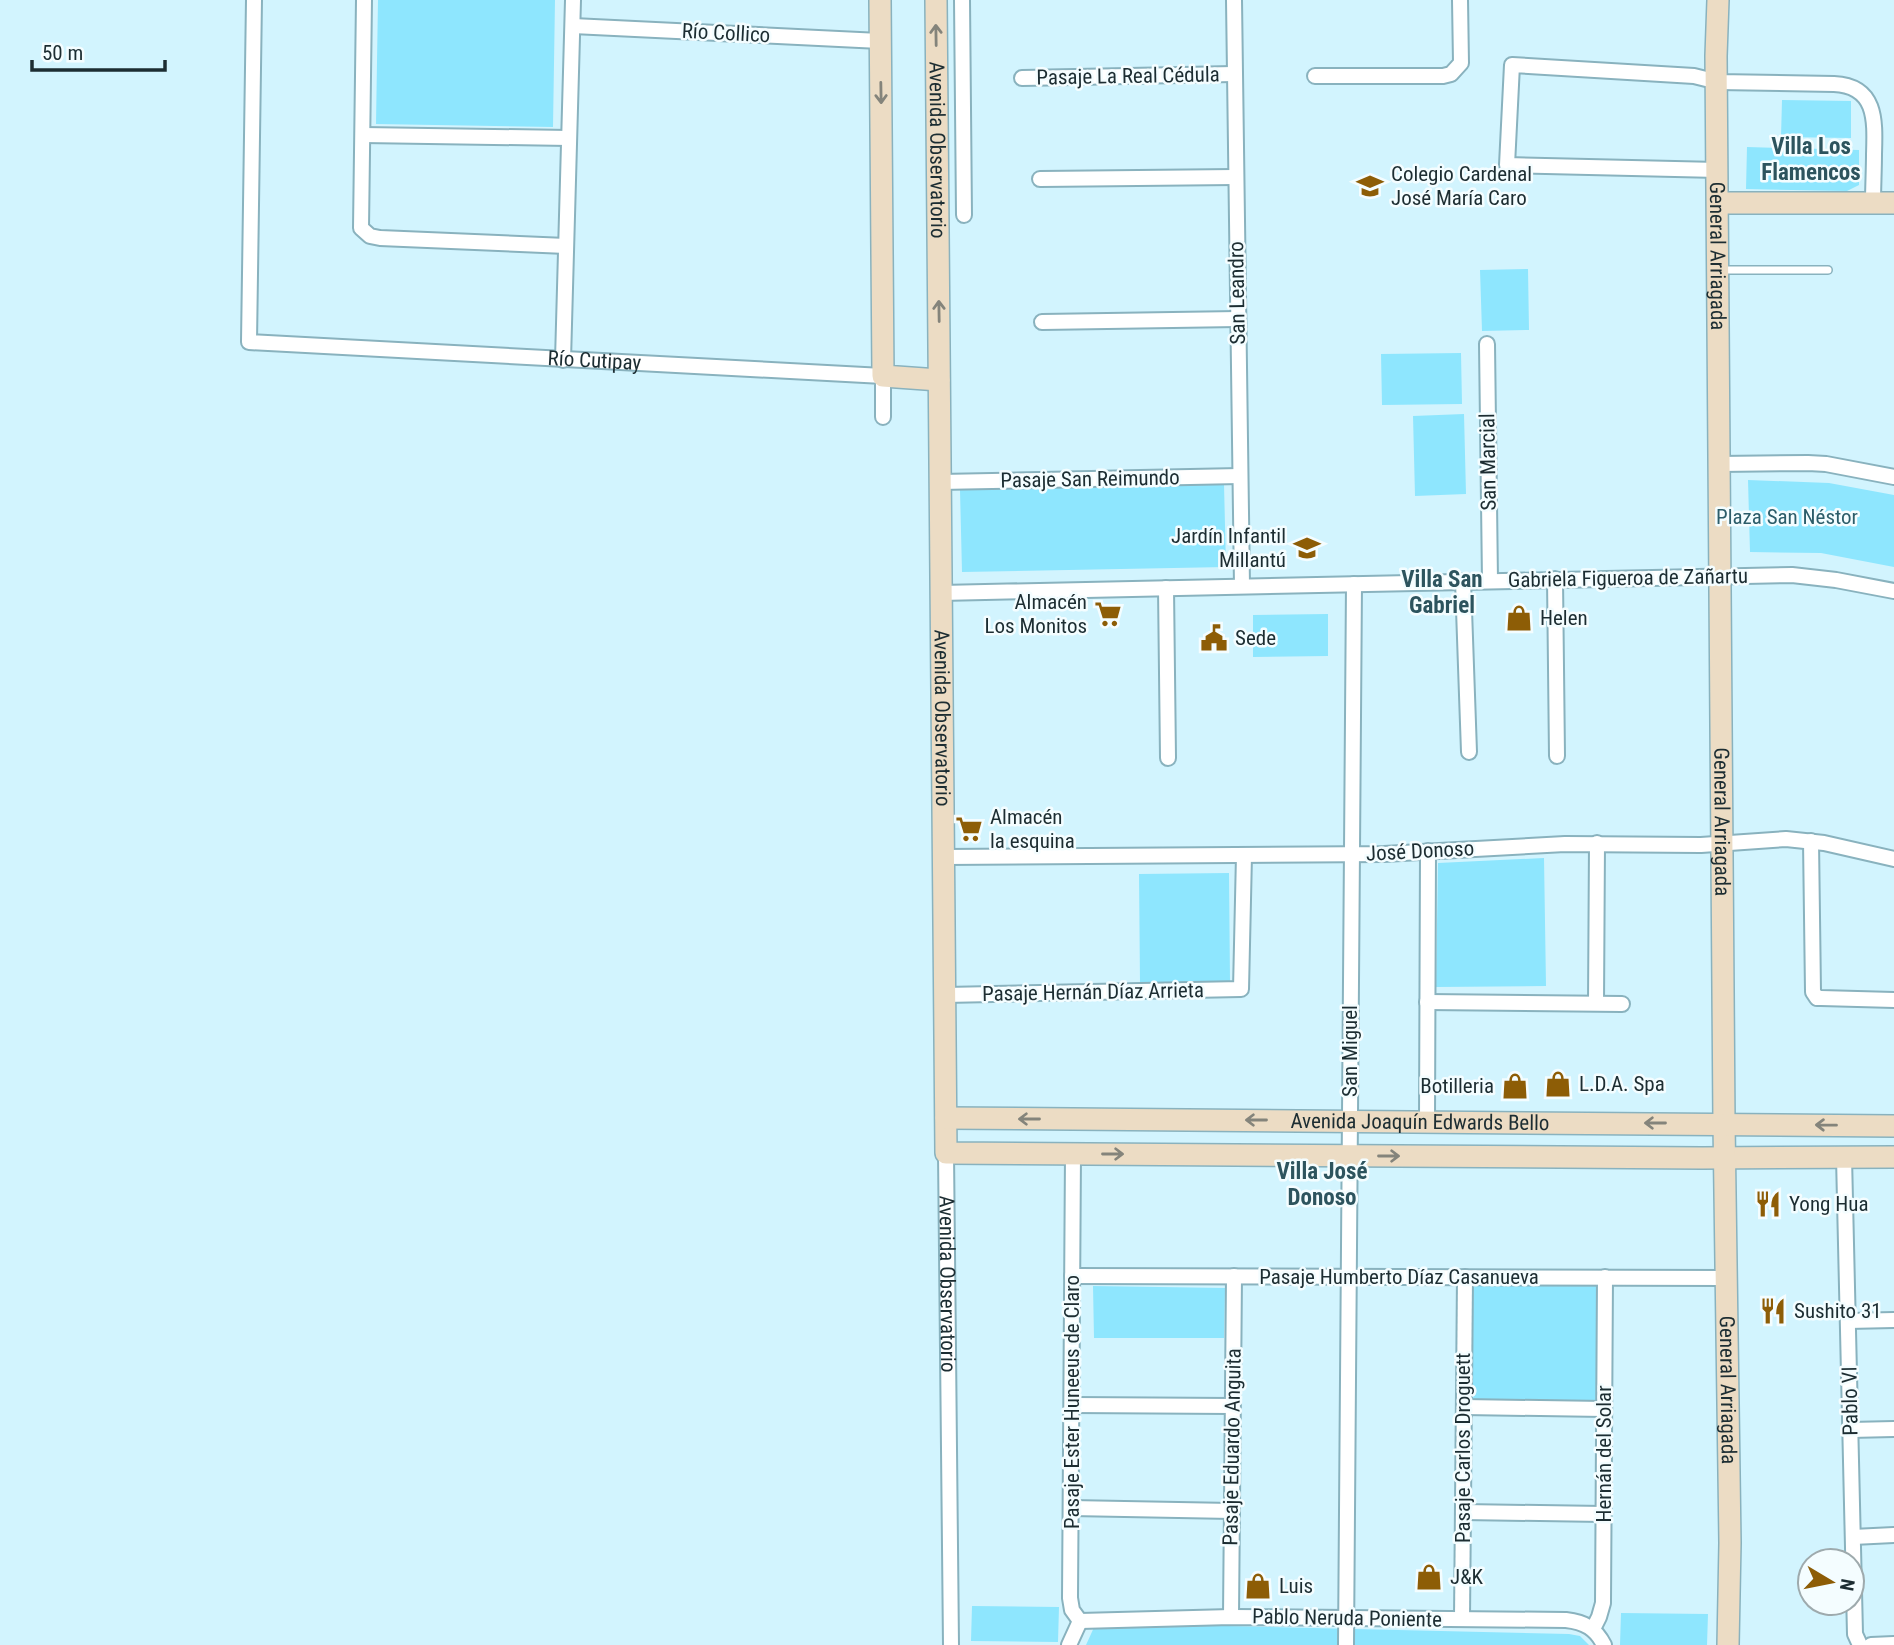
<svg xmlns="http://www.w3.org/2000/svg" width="1894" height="1645" font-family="'Roboto Condensed',sans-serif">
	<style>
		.green { fill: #8ee6fe }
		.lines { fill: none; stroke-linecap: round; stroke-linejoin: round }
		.lane-casing { stroke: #89b2be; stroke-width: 10 }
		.street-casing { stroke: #89b2be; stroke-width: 18 }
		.secondary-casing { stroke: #89b2be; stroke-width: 24 }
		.lane { stroke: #fff; stroke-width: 7 }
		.street { stroke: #fff; stroke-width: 14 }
		.secondary { stroke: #ecdcc4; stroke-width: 21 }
		.oneway { stroke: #84847b }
		.labels { text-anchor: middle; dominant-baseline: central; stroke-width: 5; stroke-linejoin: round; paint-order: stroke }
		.street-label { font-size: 21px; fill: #1c2d32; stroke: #f4fdff }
		.poi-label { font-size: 21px; fill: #1c2d32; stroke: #f4fdff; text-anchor: start }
		.park-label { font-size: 21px; fill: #2c5d6a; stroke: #f4fdff }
		.neighbourhood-label { font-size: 23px; font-weight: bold; fill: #2d545e; stroke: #f4fdff }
	</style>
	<rect width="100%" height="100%" fill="#d2f4fe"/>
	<path class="green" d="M 378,0 L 555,0 L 553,127 L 376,124 Z
		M 1782,100 L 1851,101 L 1851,138 L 1781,137 Z
		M 1747,147 L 1859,150 L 1859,185 L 1847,191 L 1746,189 Z
		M 1528,269 L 1529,330 L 1482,331 L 1480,270 Z
		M 1461,353 L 1462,404 L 1382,405 L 1381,354 Z
		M 1464,414 L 1466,494 L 1415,496 L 1413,416 Z
		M 1748,480 L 1829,483 L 1894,495 L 1894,567 L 1821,553 L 1750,552 Z
		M 1224,484 L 1226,567 L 962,572 L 960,490 Z
		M 1328,614 L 1328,656 L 1253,657 L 1253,615 Z
		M 1544,858 L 1546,986 L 1436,987 L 1438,863 Z
		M 1229,873 L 1230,982 L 1140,983 L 1139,874 Z
		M 1472,1280 L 1592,1281 L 1598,1287 L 1598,1400 L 1592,1404 L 1473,1403 L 1467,1399 L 1469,1285 Z
		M 1093,1286 L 1225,1288 L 1224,1338 L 1094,1338 Z
		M 972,1606 L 1059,1607 L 1058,1642 L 971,1641 Z
		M 1621,1613 L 1708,1614 L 1707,1645 L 1620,1645 Z
		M 1096,1623 L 1569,1634 L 1580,1636 L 1589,1645 L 1086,1645 Z"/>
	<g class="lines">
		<g class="lane-casing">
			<path id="lane" d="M 1719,270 L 1828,270"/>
		</g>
		<g class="street-casing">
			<g id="street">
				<path id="s1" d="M 254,0 L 249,342 L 883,376 L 883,417"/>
				<path d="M 364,0 L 361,228 L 370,236 L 380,238 L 566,246"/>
				<path d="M 962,0 L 964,215"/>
				<path d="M 1234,0 L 1242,586"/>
				<path d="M 573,26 L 880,41"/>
				<path d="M 1315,76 L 1443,76 L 1451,74 L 1461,63 L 1460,0"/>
				<path d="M 1022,78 L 1234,74"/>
				<path d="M 363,135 L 569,138"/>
				<path d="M 1718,170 L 1507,165 L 1512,65 L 1694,76 L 1718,82 L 1834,84 C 1877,86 1875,121 1874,154 C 1874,170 1873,187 1873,203"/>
				<path d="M 1040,179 L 1235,177"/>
				<path d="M 1042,322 L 1238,319"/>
				<path d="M 1487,344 L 1490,581"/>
				<path d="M 563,360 L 573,0"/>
				<path d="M 1720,464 L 1808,463 L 1826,464 L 1894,477"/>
				<path d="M 940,482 L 1240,476"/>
				<path d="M 1555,579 L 1557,756"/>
				<path d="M 1463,581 L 1469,752"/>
				<path d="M 1166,588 L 1168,758"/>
				<path d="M 941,593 L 1792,575 L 1836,580 L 1894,591"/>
				<path d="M 1811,841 L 1813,992 L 1817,998 L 1821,998 L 1894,1000"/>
				<path d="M 944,857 L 1384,854 L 1565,844 L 1701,845 L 1786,839 L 1824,843 L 1894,859"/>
				<path d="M 945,995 L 1241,989 L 1244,855"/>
				<path d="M 1427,1002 L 1622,1004"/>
				<path d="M 1596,1003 L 1597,843"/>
				<path d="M 1427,1121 L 1428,851"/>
				<path id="s2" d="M 946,1153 L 951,1645"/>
				<path d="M 1073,1154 L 1070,1598 L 1072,1610 L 1080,1621"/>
				<path d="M 1844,1157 L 1855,1634 L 1860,1645"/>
				<path d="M 1072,1276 L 1726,1278"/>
				<path d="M 1848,1321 L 1894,1320"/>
				<path d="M 1072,1405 L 1232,1406"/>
				<path d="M 1464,1407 L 1604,1409"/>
				<path d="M 1850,1430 L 1894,1429"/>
				<path d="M 1071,1508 L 1232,1511"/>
				<path d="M 1463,1512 L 1603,1514"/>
				<path d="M 1853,1537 L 1894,1535"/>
				<path d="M 1231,1617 L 1234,1276"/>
				<path d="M 1462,1619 L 1465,1277"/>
				<path d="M 1080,1621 L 1231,1617 L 1566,1620 C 1585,1622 1596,1629 1604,1645"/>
				<path d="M 1593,1629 L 1599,1617 L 1603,1603 L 1605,1277"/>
				<path d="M 1069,1645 L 1080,1621"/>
				<path d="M 1346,1645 L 1354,584"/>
				<path d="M 1871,1645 L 1894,1644"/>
			</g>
		</g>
		<g class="secondary-casing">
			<g id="secondary">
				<path d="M 880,0 L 883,376 L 939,380"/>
				<path id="s3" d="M 936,0 L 946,1153 L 1702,1158 L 1894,1157"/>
				<path id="s4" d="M 1718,0 L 1716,56 L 1724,1123 L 1730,1543 L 1728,1645"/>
				<path d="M 1718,203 L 1894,203"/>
				<path id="s5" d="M 946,1118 L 1894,1126"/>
			</g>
		</g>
		<use href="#lane" class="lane"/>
		<use href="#street" class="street"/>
		<use href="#secondary" class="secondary"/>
	</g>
	<defs><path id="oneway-shaft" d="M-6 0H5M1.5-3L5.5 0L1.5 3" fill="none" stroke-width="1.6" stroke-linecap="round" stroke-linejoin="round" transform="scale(1.75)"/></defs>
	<g class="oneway">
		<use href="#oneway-shaft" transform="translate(936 35) rotate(-91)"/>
		<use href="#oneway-shaft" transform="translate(881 93) rotate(89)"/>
		<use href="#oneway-shaft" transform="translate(939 311) rotate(-91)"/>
		<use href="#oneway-shaft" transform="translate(1029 1119) rotate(-180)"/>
		<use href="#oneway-shaft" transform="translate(1256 1120) rotate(-180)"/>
		<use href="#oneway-shaft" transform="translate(1655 1123) rotate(-180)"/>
		<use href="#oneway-shaft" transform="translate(1826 1125) rotate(-179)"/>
		<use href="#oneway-shaft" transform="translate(1113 1154)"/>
		<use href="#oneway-shaft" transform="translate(1389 1156)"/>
	</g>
	<defs>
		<g id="school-bare" transform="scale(2.1)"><path d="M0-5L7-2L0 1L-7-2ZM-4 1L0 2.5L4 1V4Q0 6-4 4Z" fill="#8d5d06" stroke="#f4fdff" stroke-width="2.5" paint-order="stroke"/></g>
		<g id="supermarket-bare" transform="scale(2.1)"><path d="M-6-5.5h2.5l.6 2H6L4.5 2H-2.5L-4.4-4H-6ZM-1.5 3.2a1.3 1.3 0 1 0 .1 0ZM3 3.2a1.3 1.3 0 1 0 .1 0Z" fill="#8d5d06" stroke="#f4fdff" stroke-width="2.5" paint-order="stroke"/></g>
		<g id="shop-bare" transform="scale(2.1)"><path d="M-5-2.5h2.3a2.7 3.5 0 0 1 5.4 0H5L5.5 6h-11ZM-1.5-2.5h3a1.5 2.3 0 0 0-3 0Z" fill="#8d5d06" stroke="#f4fdff" stroke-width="2.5" paint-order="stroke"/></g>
		<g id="civic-bare" transform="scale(2.1)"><path d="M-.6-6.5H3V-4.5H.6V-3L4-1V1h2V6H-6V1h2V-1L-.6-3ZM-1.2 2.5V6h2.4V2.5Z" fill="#8d5d06" stroke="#f4fdff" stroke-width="2.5" paint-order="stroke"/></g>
		<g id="restaurant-bare" transform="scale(2.1)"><path d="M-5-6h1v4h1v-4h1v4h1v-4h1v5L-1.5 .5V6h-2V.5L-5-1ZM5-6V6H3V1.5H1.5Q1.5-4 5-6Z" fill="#8d5d06" stroke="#f4fdff" stroke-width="2.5" paint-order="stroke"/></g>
	</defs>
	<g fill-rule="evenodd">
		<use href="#school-bare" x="1370" y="186"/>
		<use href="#school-bare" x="1307" y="548"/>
		<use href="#supermarket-bare" x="1108" y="614"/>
		<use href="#shop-bare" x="1519" y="618"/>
		<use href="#civic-bare" x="1214" y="638"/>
		<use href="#supermarket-bare" x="969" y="829"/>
		<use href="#shop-bare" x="1558" y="1084"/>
		<use href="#shop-bare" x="1515" y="1086"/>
		<use href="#restaurant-bare" x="1768" y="1204"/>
		<use href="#restaurant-bare" x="1773" y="1311"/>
		<use href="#shop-bare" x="1429" y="1577"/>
		<use href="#shop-bare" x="1258" y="1586"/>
	</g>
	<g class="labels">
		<g class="street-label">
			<text transform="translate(726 33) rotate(3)">Río Collico</text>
			<text transform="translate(1128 76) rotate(-1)">Pasaje La Real Cédula</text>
			<text stroke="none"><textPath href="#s3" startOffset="150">Avenida Observatorio</textPath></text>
			<text stroke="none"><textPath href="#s4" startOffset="256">General Arriagada</textPath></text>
			<text transform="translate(1237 293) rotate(-91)">San Leandro</text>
			<text stroke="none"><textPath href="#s1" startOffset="688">Río Cutipay</textPath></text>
			<text transform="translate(1488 462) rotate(-91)">San Marcial</text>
			<text transform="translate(1090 479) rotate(-1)">Pasaje San Reimundo</text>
			<text transform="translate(1628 578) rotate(-1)">Gabriela Figueroa de Zañartu</text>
			<text stroke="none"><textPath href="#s3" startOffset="718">Avenida Observatorio</textPath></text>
			<text stroke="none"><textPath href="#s4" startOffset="822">General Arriagada</textPath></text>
			<text transform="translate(1420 851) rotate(-3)">José Donoso</text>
			<text transform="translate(1093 992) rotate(-1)">Pasaje Hernán Díaz Arrieta</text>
			<text transform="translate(1350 1051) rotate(-90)">San Miguel</text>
			<text stroke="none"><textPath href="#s5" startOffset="474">Avenida Joaquín Edwards Bello</textPath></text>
			<text x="1399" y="1277">Pasaje Humberto Díaz Casanueva</text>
			<text stroke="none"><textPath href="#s2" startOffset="131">Avenida Observatorio</textPath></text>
			<text stroke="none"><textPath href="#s4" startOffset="1390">General Arriagada</textPath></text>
			<text transform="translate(1850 1401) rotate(-91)">Pablo VI</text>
			<text transform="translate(1072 1402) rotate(-90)">Pasaje Ester Huneeus de Claro</text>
			<text transform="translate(1232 1447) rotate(-89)">Pasaje Eduardo Anguita</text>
			<text transform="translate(1463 1448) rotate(-90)">Pasaje Carlos Droguett</text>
			<text transform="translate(1604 1454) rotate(-90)">Hernán del Solar</text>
			<text transform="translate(1347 1618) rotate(1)">Pablo Neruda Poniente</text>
		</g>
		<g class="poi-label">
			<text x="1391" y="174">Colegio Cardenal<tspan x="1391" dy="24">José María Caro</tspan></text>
			<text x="1286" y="536" text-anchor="end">Jardín Infantil<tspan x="1286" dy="24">Millantú</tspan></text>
			<text x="1087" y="602" text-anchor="end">Almacén<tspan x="1087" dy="24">Los Monitos</tspan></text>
			<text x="1540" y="618">Helen</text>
			<text x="1235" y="638">Sede</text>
			<text x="990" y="817">Almacén<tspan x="990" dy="24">la esquina</tspan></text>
			<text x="1579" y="1084">L.D.A. Spa</text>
			<text x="1494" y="1086" text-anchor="end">Botilleria</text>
			<text x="1789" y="1204">Yong Hua</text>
			<text x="1794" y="1311">Sushito 31</text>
			<text x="1450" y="1577">J&amp;K</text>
			<text x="1279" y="1586">Luis</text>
		</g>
		<g class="park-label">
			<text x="1787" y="517">Plaza San Néstor</text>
		</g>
		<g class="neighbourhood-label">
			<text x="1811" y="146">Villa Los<tspan x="1811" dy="26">Flamencos</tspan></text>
			<text x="1442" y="579">Villa San<tspan x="1442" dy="26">Gabriel</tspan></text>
			<text x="1322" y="1171">Villa José<tspan x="1322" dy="26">Donoso</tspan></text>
		</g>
	</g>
	<g transform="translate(1831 1582) rotate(100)"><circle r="33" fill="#f4fdff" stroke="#9eaaad" stroke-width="2"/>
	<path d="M0-5L12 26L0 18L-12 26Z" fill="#8d5d06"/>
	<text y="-10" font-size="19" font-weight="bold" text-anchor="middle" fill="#1c2d32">N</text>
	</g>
	<path d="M32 60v10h133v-10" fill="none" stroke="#1c2d32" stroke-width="3.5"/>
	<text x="42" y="60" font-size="21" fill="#1c2d32" stroke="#f4fdff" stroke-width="5" paint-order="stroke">50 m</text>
</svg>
